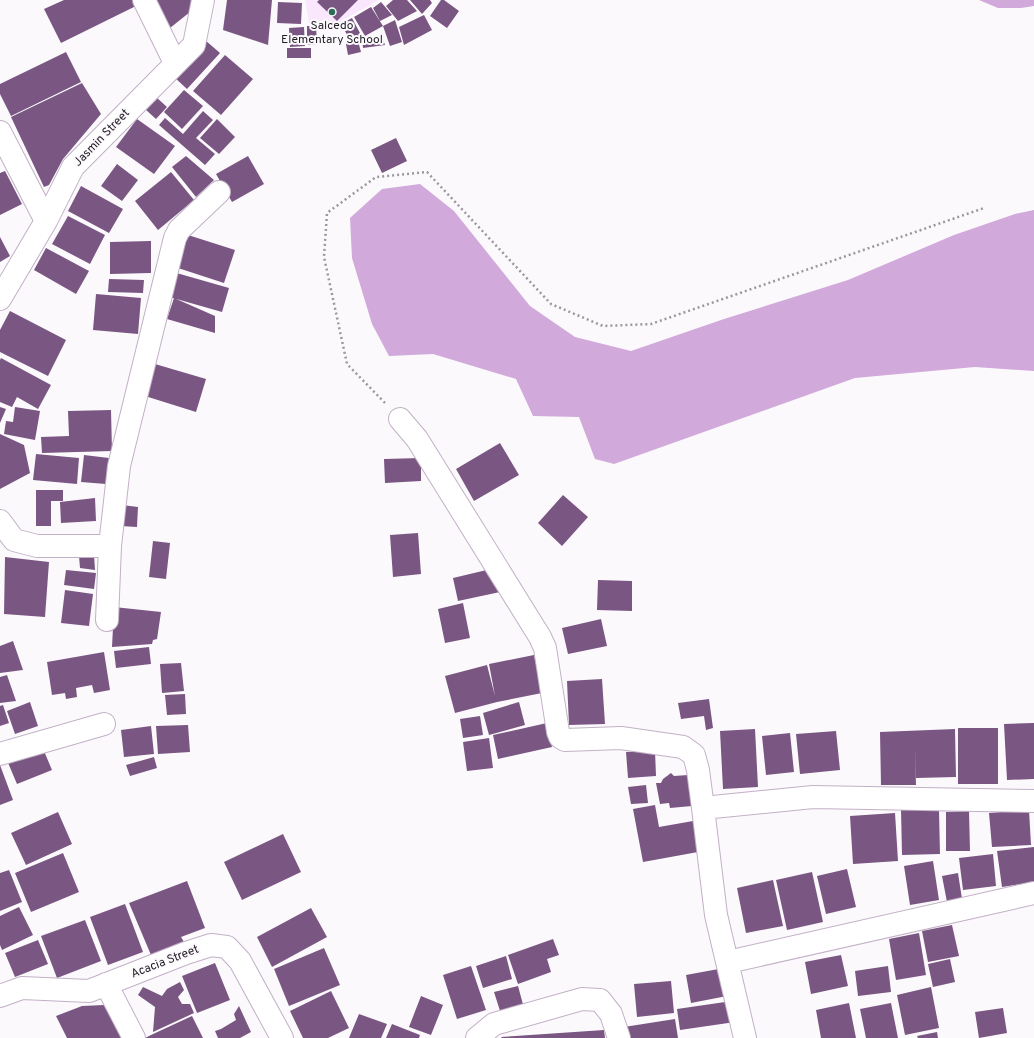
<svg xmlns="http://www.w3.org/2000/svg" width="1034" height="1038" font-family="Overpass,sans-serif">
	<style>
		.built { fill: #fae7fe }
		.water { fill: #d1a9da }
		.building { fill: #7a5682 }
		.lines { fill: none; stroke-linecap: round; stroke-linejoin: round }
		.minor-casing { stroke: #c2b0c6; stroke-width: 24 }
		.path { stroke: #9c979d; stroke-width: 2.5; stroke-dasharray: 2 3; stroke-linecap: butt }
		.minor { stroke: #fff; stroke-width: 22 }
		.poi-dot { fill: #2e6c59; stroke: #fcf9fd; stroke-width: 1.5 }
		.labels { text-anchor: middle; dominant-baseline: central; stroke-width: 4; stroke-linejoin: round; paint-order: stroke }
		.poi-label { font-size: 12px; fill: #221c24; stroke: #fcf9fd }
		.street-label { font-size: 12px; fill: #221c24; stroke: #fcf9fd }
	</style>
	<rect width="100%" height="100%" fill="#fcf9fd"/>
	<path class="built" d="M 305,0 L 379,0 L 336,24 L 309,24 Z"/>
	<path class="water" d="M 979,0 L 1034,0 L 1034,6 L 1021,8 L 998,8 Z
		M 420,184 L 454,211 L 530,306 L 575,337 L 631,351 L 724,319 L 848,280 L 954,235 L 1015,214 L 1034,210 L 1034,371 L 975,367 L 855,378 L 614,464 L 595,459 L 579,417 L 533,416 L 516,379 L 433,354 L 389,356 L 372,324 L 352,258 L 350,218 L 382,189 Z"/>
	<path class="building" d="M 64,0 L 138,0 L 140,4 L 61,43 L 44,9 Z
		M 154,0 L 193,0 L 190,12 L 170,28 Z
		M 227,0 L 272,0 L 268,45 L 223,30 Z
		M 319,0 L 358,0 L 337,21 L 317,2 Z
		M 393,0 L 407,0 L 417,11 L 398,21 L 386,6 Z
		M 410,0 L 430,0 L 432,3 L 422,14 Z
		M 441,0 L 444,0 L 459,11 L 447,28 L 430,16 Z
		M 278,2 L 302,3 L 301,24 L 277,23 Z
		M 381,2 L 392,15 L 380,21 L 373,8 Z
		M 371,7 L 383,26 L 365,36 L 354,17 Z
		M 424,15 L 432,30 L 404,45 L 399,27 Z
		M 352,18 L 361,35 L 350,40 L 341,24 Z
		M 395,20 L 402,42 L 390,46 L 383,26 Z
		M 307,26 L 316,26 L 317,44 L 307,45 Z
		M 304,27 L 305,46 L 290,47 L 289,28 Z
		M 382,37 L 385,45 L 363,48 L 362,39 Z
		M 205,40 L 220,53 L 187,89 L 173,76 Z
		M 358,41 L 361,52 L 348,55 L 346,44 Z
		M 287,48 L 311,48 L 311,58 L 287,58 Z
		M 66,52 L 81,82 L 11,116 L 0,94 L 0,84 Z
		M 225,55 L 253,79 L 221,115 L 193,91 Z
		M 82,83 L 101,114 L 63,159 L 49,185 L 44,187 L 11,117 Z
		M 184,90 L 203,106 L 182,129 L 164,112 Z
		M 156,97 L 167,107 L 156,119 L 145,109 Z
		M 203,111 L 213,120 L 196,138 L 215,154 L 205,165 L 159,125 L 165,118 L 183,134 Z
		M 137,119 L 175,146 L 154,174 L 116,147 Z
		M 217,119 L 235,137 L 219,154 L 200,138 Z
		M 396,138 L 407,161 L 382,173 L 371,150 Z
		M 186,156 L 214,180 L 196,197 L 172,167 Z
		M 248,156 L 264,184 L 232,202 L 216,174 Z
		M 117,164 L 138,180 L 122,201 L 101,186 Z
		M 5,171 L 22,204 L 0,215 L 0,173 Z
		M 171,172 L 194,200 L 158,230 L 135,201 Z
		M 81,186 L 123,209 L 109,233 L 68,211 Z
		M 68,216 L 105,235 L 90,264 L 52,244 Z
		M 188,235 L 235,250 L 224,283 L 178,268 Z
		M 0,237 L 10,256 L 0,262 Z
		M 151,241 L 151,273 L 110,274 L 110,242 Z
		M 46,248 L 89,271 L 76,294 L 34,270 Z
		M 173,272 L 229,288 L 222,312 L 166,296 Z
		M 109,279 L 144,280 L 143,293 L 108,292 Z
		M 96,294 L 141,298 L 138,334 L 93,330 Z
		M 174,298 L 215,316 L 215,333 L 167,319 Z
		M 10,311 L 66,340 L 48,376 L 0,352 L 0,330 Z
		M 1,358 L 51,385 L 38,409 L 17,397 L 12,407 L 0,402 L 0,360 Z
		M 155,364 L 206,379 L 196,412 L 145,396 Z
		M 0,407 L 6,409 L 0,423 Z
		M 15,407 L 40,411 L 35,440 L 4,434 L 6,421 L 13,422 Z
		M 111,410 L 112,451 L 42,453 L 41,437 L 69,436 L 68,411 Z
		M 0,434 L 24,445 L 30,473 L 0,489 Z
		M 500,443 L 519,475 L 474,501 L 456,469 Z
		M 36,454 L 79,458 L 77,484 L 33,480 Z
		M 84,455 L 109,458 L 106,484 L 81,482 Z
		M 421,458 L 421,481 L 385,483 L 384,459 Z
		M 36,490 L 63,490 L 63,501 L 51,501 L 51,526 L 36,526 Z
		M 563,495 L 588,517 L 562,546 L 538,523 Z
		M 95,498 L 96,521 L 61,523 L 60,502 Z
		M 122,505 L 138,507 L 137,527 L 120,526 Z
		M 418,533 L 421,574 L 393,577 L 390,535 Z
		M 153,541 L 170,543 L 166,579 L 149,577 Z
		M 94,555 L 95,570 L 80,568 L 79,556 Z
		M 5,557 L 49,562 L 45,617 L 4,614 Z
		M 495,568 L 500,592 L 458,601 L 453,578 Z
		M 66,570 L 96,573 L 94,589 L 64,585 Z
		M 598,580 L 632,581 L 632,611 L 597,610 Z
		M 65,590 L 93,594 L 89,626 L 61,623 Z
		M 463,603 L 470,638 L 445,643 L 438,609 Z
		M 114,607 L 161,612 L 157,639 L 153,640 L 152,644 L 112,647 Z
		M 601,619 L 607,646 L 568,654 L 562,628 Z
		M 13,641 L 23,670 L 0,673 L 0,646 Z
		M 149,647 L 151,664 L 116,668 L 114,651 Z
		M 104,652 L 110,690 L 94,693 L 92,685 L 76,688 L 77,697 L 66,699 L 65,693 L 52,695 L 47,662 Z
		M 534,655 L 542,693 L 497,702 L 455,713 L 445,676 L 487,665 L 495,696 L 489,664 Z
		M 181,663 L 184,691 L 162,693 L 160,664 Z
		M 7,675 L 16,701 L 0,703 L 0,677 Z
		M 602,679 L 605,724 L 569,725 L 567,681 Z
		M 185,694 L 186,714 L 167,715 L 165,695 Z
		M 709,699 L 713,728 L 706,730 L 704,716 L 681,719 L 678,703 Z
		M 30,702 L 38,726 L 15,734 L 7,711 Z
		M 519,702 L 525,725 L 489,735 L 483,713 Z
		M 3,705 L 9,723 L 0,726 L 0,706 Z
		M 480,716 L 483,735 L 463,738 L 460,719 Z
		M 547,723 L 552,747 L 498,759 L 493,735 Z
		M 1034,723 L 1034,779 L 1007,780 L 1004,724 Z
		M 188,725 L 190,752 L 158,754 L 156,726 Z
		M 151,726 L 154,754 L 124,757 L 121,730 Z
		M 958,728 L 998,728 L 998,784 L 958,784 Z
		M 755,729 L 758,787 L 723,789 L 720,731 Z
		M 955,729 L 956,777 L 916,778 L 915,747 L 916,785 L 881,785 L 880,732 Z
		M 836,731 L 840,770 L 800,774 L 796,734 Z
		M 790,733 L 794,772 L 766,775 L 762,736 Z
		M 489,738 L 493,768 L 467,771 L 463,742 Z
		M 41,744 L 52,770 L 17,784 L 6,758 Z
		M 655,751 L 656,776 L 628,778 L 626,752 Z
		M 154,757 L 157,768 L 130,776 L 126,765 Z
		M 0,765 L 13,800 L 0,805 Z
		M 671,773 L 674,776 L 688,775 L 692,806 L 670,808 L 669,803 L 660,804 L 656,783 L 661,783 L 663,779 Z
		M 646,785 L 648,803 L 631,804 L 628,787 Z
		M 655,805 L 659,827 L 693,821 L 698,852 L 643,862 L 633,809 Z
		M 901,810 L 939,810 L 940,854 L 902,855 Z
		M 1029,810 L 1031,845 L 992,847 L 989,813 Z
		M 969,811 L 970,851 L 946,851 L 946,812 Z
		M 58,812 L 72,844 L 26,865 L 11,833 Z
		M 895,813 L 898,861 L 853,864 L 850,816 Z
		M 283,834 L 301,872 L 242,900 L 224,862 Z
		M 1034,847 L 1034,882 L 1002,887 L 997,851 Z
		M 63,853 L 79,892 L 31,912 L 15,873 Z
		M 993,854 L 996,886 L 963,890 L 959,858 Z
		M 933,861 L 939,900 L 910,905 L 904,866 Z
		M 847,869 L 856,907 L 826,914 L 817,876 Z
		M 9,870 L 22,902 L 0,911 L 0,873 Z
		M 812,872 L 823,922 L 787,930 L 776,880 Z
		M 958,873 L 962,899 L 947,902 L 942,876 Z
		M 773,880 L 783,926 L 746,933 L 737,888 Z
		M 187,881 L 205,928 L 181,937 L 184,942 L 151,955 L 129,903 Z
		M 125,904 L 143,952 L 108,965 L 90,917 Z
		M 19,907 L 33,935 L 2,950 L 0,945 L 0,916 Z
		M 311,908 L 327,937 L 272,967 L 257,937 Z
		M 85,920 L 101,961 L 57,978 L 41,936 Z
		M 952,925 L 959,956 L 928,962 L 922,931 Z
		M 919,933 L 926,975 L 896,980 L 889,939 Z
		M 553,939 L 559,955 L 547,959 L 551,972 L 518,984 L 508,955 Z
		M 38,940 L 48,964 L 15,977 L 5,953 Z
		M 324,948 L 340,985 L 289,1006 L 274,969 Z
		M 841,955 L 848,986 L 811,994 L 805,962 Z
		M 506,956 L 512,979 L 483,988 L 476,966 Z
		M 950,959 L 955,982 L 933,987 L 928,964 Z
		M 215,963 L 230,1000 L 197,1013 L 182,976 Z
		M 471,966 L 486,1010 L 457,1019 L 443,975 Z
		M 888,966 L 891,992 L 858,996 L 855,971 Z
		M 724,968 L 727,996 L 691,1003 L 686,975 Z
		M 671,981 L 674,1013 L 637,1017 L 634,984 Z
		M 180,982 L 184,990 L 178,997 L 182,1004 L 190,1004 L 194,1013 L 153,1032 L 155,1007 L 138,995 L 143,987 L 162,996 L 167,989 Z
		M 518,986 L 524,1008 L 501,1014 L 494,992 Z
		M 931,987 L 939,1028 L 905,1035 L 897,995 Z
		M 331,991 L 349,1028 L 328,1038 L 303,1038 L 290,1011 Z
		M 421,996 L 443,1005 L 431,1035 L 409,1027 Z
		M 732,1001 L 735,1022 L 680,1030 L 677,1009 Z
		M 849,1003 L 856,1038 L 821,1038 L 816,1010 Z
		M 891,1003 L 898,1038 L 866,1038 L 860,1009 Z
		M 104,1005 L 122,1038 L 67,1038 L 56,1016 L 82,1006 Z
		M 239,1006 L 251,1032 L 240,1038 L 218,1038 L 215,1031 L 221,1029 L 236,1020 L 234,1014 Z
		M 1003,1008 L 1007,1033 L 979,1038 L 975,1012 Z
		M 359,1014 L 387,1024 L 381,1038 L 349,1038 Z
		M 192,1016 L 203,1038 L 145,1038 L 151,1035 Z
		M 675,1019 L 678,1038 L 625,1038 L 624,1027 Z
		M 392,1024 L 420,1035 L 419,1038 L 386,1038 Z
		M 604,1030 L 605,1038 L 502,1038 L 501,1037 Z
		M 937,1032 L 938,1038 L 918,1038 L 917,1036 Z"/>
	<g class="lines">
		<g class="minor-casing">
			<path id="minor" d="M 144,0 L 175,63
				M 0,132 L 46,221 L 73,167 L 194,45 L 203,0
				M 0,299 L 46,221
				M 400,419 L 417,439 L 540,637 L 545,648 L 558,732 L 560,737 L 565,740 L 621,738 L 683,747 L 694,755 L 698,770 L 703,808
				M 0,521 L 14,540 L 37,546 L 110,546
				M 107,620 L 110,546 L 119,466 L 173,246 L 175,238 L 179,230 L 219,192
				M 0,754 L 104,724
				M 728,962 L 1034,893
				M 106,984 L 134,1038
				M 0,996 L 22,988 L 89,991 L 186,953 L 211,945 L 227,947 L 240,961 L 282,1038
				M 477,1038 L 494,1024 L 582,999 L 600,1000 L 611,1014 L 619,1038
				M 745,1038 L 716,915 L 703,808 L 813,797 L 1034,801"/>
		</g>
		<path class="path" d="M 385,403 L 347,364 L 324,257 L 327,213 L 376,177 L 427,172 L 551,304 L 603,326 L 651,324 L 984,208"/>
		<use href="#minor" class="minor"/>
	</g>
	<circle class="poi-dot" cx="332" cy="12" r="4"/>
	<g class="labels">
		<g class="poi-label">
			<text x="332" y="26">Salcedo<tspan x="332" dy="14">Elementary School</tspan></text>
		</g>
		<g class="street-label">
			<text transform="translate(102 138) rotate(-46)">Jasmin Street</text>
			<text transform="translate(165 962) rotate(-21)">Acacia Street</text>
		</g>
	</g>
</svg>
